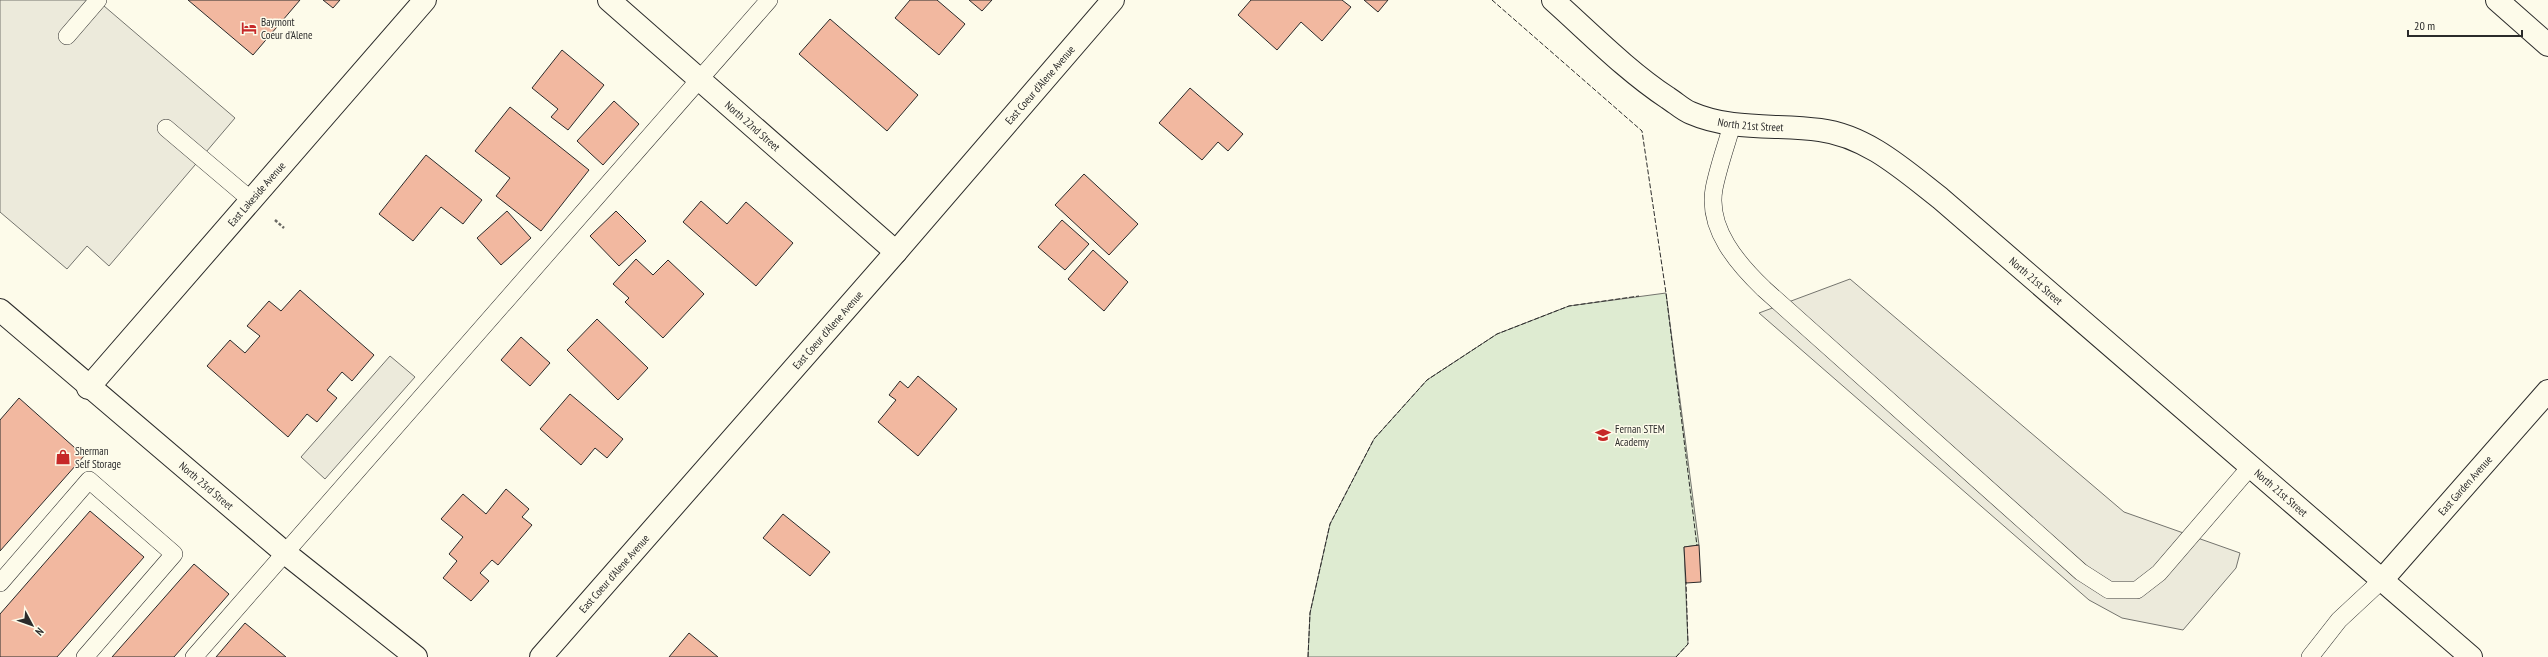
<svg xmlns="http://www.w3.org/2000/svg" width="2548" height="657" font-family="'PT Sans Narrow',sans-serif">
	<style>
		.green { fill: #deebd1; stroke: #74746e }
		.parking { fill: #eceadb; stroke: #74746e }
		.building { fill: #f2b8a0; stroke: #2b2b2b }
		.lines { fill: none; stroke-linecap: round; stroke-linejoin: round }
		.service-casing { stroke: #2b2b2b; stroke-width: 18 }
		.minor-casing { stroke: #2b2b2b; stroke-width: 24 }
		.secondary-casing { stroke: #2b2b2b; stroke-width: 24 }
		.path { stroke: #6a6964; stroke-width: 2.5; stroke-dasharray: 3 2; stroke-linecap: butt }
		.service { stroke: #fdfbea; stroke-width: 17 }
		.minor { stroke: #fdfbea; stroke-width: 22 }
		.secondary { stroke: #fdfbea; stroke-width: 22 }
		.fence { stroke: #2b2b2b; stroke-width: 1; stroke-dasharray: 5 2; stroke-linecap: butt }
		.labels { text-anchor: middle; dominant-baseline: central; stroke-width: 3; stroke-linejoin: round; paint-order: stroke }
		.poi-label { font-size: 11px; fill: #2b2b2b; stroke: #fdfbea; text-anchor: start }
		.street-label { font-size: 11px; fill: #2b2b2b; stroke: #fdfbea }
	</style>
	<rect width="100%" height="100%" fill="#fdfbea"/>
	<path class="green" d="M 1666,293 L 1699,545 L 1684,547 L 1688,644 L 1676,657 L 1308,657 L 1310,613 L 1330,524 L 1374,439 L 1427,380 L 1497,334 L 1569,306 Z"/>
	<path class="parking" d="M 0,0 L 97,0 L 235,118 L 109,266 L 87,246 L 67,269 L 0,212 Z
		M 1850,279 L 2124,512 L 2240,553 L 2236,568 L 2183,630 L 2122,618 L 2089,600 L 1759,313 Z
		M 390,356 L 415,377 L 325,479 L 301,457 Z"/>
	<path class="building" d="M 188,0 L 300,0 L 253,55 Z
		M 323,0 L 340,0 L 333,8 Z
		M 910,0 L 937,0 L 965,24 L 939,55 L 895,18 Z
		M 969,0 L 992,0 L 982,11 Z
		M 1251,0 L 1342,0 L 1351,7 L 1322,41 L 1301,22 L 1277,50 L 1238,15 Z
		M 1364,0 L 1388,0 L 1378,12 Z
		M 830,19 L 918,95 L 887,131 L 799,54 Z
		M 562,50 L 604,85 L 568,130 L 551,117 L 558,109 L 532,88 Z
		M 1190,88 L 1243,134 L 1228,151 L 1218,142 L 1202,160 L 1159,123 Z
		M 614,101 L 639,124 L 603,165 L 577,141 Z
		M 510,107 L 589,170 L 541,231 L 496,196 L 510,178 L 475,151 Z
		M 426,155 L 482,200 L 463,224 L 441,207 L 413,241 L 379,214 Z
		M 1084,174 L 1138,224 L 1109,255 L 1055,205 Z
		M 701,201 L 727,224 L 746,202 L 793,243 L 756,286 L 683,222 Z
		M 507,211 L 531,238 L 501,265 L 477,238 Z
		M 616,211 L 646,241 L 619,266 L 590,236 Z
		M 1062,220 L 1089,244 L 1065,270 L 1038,247 Z
		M 1093,250 L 1128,282 L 1104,311 L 1068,279 Z
		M 636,259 L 653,275 L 668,260 L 704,294 L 663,338 L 625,302 L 629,298 L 613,284 Z
		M 300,290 L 374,355 L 352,381 L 342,372 L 327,390 L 337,398 L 317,422 L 307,414 L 288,437 L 207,366 L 230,340 L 245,353 L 260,336 L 247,326 L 269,301 L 281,311 Z
		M 597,319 L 648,368 L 618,400 L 567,350 Z
		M 521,337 L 550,363 L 530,386 L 501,360 Z
		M 918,376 L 957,409 L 918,456 L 878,422 L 896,400 L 889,395 L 900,381 L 908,388 Z
		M 570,394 L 623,439 L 607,458 L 595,448 L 581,465 L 540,429 Z
		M 19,398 L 84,456 L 0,551 L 0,420 Z
		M 506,489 L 529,509 L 522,517 L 532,525 L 498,565 L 492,560 L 480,573 L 489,581 L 471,601 L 443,578 L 457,561 L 449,554 L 463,537 L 441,519 L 463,494 L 486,514 Z
		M 90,511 L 144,557 L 57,657 L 0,657 L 0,614 Z
		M 783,514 L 830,552 L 810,576 L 763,538 Z
		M 1699,545 L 1701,582 L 1686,583 L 1684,547 Z
		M 194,564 L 229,594 L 174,657 L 112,657 Z
		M 245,623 L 286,657 L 216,657 Z
		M 689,633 L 718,657 L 669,657 Z"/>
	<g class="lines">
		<g class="service-casing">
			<path id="service" d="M 67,36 L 98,0
				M 1732,125 C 1726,146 1718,168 1714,189 C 1707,229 1738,264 1764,289 L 2081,572 L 2109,590 L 2137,590 L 2159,573 L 2251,466
				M 166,128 L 251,200
				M 0,583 L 89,480 L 174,554 L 85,657
				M 194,657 L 769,0
				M 2310,657 L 2339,620 L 2382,580"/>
		</g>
		<g class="minor-casing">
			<g id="minor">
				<path id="s1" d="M 609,0 L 896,252"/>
				<path id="s2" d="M 1553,0 C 1590,33 1627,71 1668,98 C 1676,103 1683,110 1691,113 C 1732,131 1777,124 1820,130 C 1867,136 1904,170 1940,198 L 2471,657"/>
				<path d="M 2497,0 L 2548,45"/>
				<path id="s3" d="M 88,388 L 425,0"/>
				<path id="s4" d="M 2382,580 L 2548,391"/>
				<path id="s5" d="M 541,657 L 896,252 L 1113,0"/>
			</g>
		</g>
		<g class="secondary-casing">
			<g id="secondary">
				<path id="s6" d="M 0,310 L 284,552 L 416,657"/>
			</g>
		</g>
		<path class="path" d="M 275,220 L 284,228"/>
		<use href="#service" class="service"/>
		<use href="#minor" class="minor"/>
		<use href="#secondary" class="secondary"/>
		<path class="fence" d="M 1492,0 L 1642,131 L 1666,293 L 1697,546
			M 1308,657 L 1310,613 L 1330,524 L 1374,439 L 1427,380 L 1497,334 L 1569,306 L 1639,296
			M 1676,657 L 1688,644 L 1686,582"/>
	</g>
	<defs>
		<g id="hotel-bare" transform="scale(1.2)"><path d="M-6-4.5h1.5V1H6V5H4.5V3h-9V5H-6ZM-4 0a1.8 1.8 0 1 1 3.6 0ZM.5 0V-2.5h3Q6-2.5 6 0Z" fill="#c62828" stroke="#fdfbea" stroke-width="2.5" paint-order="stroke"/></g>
		<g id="school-bare" transform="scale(1.2)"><path d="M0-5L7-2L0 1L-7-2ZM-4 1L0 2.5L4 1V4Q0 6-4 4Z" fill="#c62828" stroke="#fdfbea" stroke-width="2.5" paint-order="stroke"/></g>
		<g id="shop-bare" transform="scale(1.2)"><path d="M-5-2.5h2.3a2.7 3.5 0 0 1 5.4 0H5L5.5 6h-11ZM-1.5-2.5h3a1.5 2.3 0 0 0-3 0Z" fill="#c62828" stroke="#fdfbea" stroke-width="2.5" paint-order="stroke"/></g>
	</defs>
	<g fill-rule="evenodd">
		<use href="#hotel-bare" x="249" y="28"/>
		<use href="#school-bare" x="1603" y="435"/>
		<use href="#shop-bare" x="63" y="457"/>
	</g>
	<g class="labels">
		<g class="poi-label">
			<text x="261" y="22">Baymont<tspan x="261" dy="13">Coeur d'Alene</tspan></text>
			<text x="1615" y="429">Fernan STEM<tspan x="1615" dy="13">Academy</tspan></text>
			<text x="75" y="451">Sherman<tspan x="75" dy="13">Self Storage</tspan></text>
		</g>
		<g class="street-label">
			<text stroke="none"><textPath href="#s5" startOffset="759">East Coeur d'Alene Avenue</textPath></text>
			<text stroke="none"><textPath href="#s2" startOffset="240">North 21st Street</textPath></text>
			<text stroke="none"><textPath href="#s1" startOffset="191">North 22nd Street</textPath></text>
			<text stroke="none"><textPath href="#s3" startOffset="257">East Lakeside Avenue</textPath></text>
			<text stroke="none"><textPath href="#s2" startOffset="576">North 21st Street</textPath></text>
			<text stroke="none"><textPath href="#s5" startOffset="435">East Coeur d'Alene Avenue</textPath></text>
			<text stroke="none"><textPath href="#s4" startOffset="126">East Garden Avenue</textPath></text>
			<text stroke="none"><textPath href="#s6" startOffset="271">North 23rd Street</textPath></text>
			<text stroke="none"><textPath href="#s2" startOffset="900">North 21st Street</textPath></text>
			<text stroke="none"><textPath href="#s5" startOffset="111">East Coeur d'Alene Avenue</textPath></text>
		</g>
	</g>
	<g transform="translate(32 625) rotate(131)" stroke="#fdfbea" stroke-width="3" paint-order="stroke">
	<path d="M0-3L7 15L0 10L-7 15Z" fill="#2b2b2b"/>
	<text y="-6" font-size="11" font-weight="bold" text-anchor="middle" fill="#2b2b2b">N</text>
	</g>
	<path d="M2408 30v6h114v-6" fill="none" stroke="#2b2b2b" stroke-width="2"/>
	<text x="2414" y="30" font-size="12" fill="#2b2b2b" stroke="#fdfbea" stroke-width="3" paint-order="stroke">20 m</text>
</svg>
